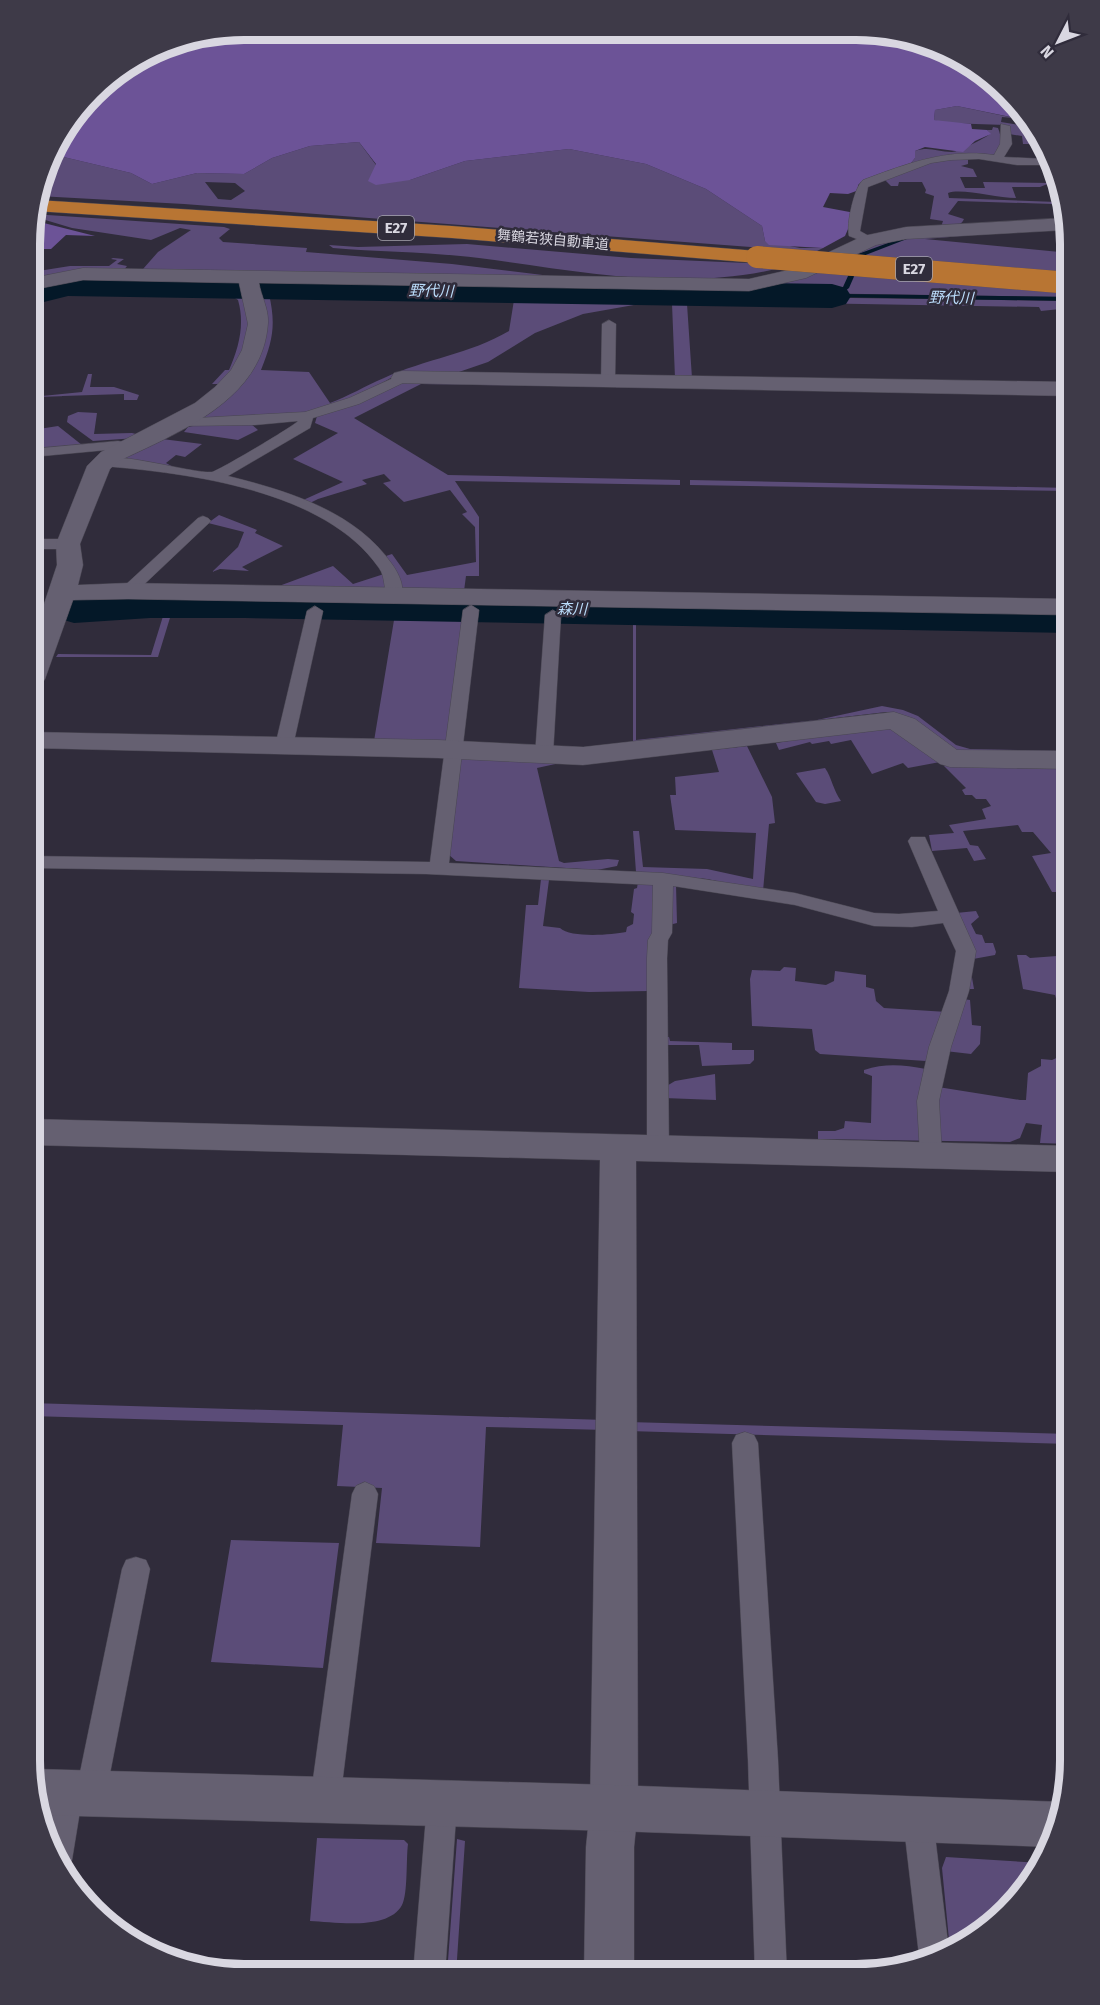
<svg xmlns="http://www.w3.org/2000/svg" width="1100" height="2005" font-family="'Fira Sans','Noto Sans JP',sans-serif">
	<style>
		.green { fill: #5b4c78; fill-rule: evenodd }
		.forest { fill: #6c5397 }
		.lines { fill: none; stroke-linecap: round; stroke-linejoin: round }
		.stream { fill: #041828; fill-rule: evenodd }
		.river { fill: #041828; fill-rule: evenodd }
		.service-casing { stroke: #4a4753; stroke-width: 1 }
		.minor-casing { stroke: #4a4753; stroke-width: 1 }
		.tertiary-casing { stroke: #4a4753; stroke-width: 1 }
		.motorway-casing { stroke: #4a4753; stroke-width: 1 }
		.service { fill: #656071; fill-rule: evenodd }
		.minor { fill: #656071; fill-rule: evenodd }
		.tertiary { fill: #656071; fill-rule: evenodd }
		.motorway { fill: #b87533; fill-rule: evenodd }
		.motorway-bridge-casing { stroke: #4a4753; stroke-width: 22; stroke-linecap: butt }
		.motorway-bridge { stroke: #b87533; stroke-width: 22 }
		.labels { text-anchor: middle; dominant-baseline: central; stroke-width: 5; stroke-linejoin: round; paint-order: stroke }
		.far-street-label { font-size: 14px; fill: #d9d7e1; stroke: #302c3b }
		.shield { fill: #302c3b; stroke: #a6a4af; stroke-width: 1.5 }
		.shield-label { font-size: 15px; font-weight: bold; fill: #d9d7e1 }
		.far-water-label { font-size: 15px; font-style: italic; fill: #bbddfb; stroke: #302c3b }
		.rim { fill: none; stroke: #d9d7e1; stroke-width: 8 }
	</style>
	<rect width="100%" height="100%" fill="#302c3b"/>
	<path class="green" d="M 957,106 L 1014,118 L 1002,117 L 1001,122 L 1025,126 L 1038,144 L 1023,144 L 1022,136 L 1009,134 L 1009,126 L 1006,125 L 945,123 L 934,120 L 935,110 Z
		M 993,127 L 998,128 C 1002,138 1002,147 994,155 L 952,154 L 911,163 L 915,158 L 915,151 C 930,146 937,152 952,152 C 958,152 985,138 990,134 L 987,130 L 992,130 Z
		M 359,142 L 376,165 L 410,180 L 465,161 L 569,149 L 646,164 L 706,189 L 762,226 L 765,241 L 800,248 L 823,248 L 815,252 L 184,204 L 38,196 L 51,154 L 131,173 L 152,184 L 197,173 L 244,174 L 272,158 L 310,146 ZM 205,182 L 235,183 L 245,191 L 231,200 L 218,199 Z
		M 968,158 L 968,164 L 961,166 L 973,169 L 977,177 L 960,177 L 965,188 L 985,188 L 983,182 L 1050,183 L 1040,187 L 1012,187 L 1016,198 C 996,198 962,188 948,193 L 949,198 L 1057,202 L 1062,216 L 1054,216 L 1053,204 L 958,201 L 948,214 L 964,219 C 960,228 950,226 941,227 L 943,221 L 930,219 L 934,196 L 925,193 L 926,190 L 922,182 L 899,182 L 898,186 L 891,186 L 884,179 L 932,161 Z
		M 33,214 L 224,227 L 230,229 L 219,238 L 223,242 L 307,248 L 306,252 L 452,264 L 559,277 L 150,269 L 143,269 L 158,252 L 191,230 L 180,228 L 151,240 L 72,228 L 32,216 Z
		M 1066,227 L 1070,247 L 1063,228 L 925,239 L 1070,253 L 1070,297 L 722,292 L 721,289 C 759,290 790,285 824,268 C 837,262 850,251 864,247 C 928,227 1000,231 1066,227 Z
		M 467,244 L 631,258 L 792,265 C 688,294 584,272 479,258 C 431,252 381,252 333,248 L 329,245 L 358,247 Z
		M 113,258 L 124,259 L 117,264 L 127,266 L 123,271 L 71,271 L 41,276 L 32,272 L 70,266 L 109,266 L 117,260 L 111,259 Z
		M 67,279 L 241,282 L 243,286 L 65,284 L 32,292 L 32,287 Z
		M 256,282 L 706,290 L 707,293 L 257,286 Z
		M 66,287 L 241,290 L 236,291 L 237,294 L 246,295 L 252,314 L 242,357 L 220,384 L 212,384 L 225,370 L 229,370 C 239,347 245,324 238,300 L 232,296 L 67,293 L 32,302 L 32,296 Z
		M 269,290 L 1070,301 L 1070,308 L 1041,311 L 1039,307 L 693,301 L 687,304 L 692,378 L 675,378 L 672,304 L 645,303 L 583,314 L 535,333 L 488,362 L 453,374 L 394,376 L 366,393 L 314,412 L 199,419 L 232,388 L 258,297 L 269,294 ZM 269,294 L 514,300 L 509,331 C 470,354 425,359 384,378 C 365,386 349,396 330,403 L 309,372 L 261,370 C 273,340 276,325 269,294 Z
		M 88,374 L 92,374 L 90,387 L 114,387 L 139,395 L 137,400 L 124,400 L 124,394 L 32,397 L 82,392 Z
		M 396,382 L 677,388 L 421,384 L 354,418 L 448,475 L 680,480 L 680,485 L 455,481 L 479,517 L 479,576 L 466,576 L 464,591 L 401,590 L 386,556 L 392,554 L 407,575 L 476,562 L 475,527 L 462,514 L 467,512 L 450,490 L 404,502 L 383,483 L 391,481 L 384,474 L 362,480 L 367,484 L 318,499 L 308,504 L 301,501 L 343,482 L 293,459 L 338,433 L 315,423 L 317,416 Z
		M 78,412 L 97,413 L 94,434 L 132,433 L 136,434 L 137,438 L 93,441 L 67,422 L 68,416 Z
		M 251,424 L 258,430 L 238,440 L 184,432 L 188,427 L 197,425 Z
		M 58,426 L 82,445 L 32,450 L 32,441 L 40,440 L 39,429 Z
		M 162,439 L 202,444 L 185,457 L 176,455 L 166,463 L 175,468 L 113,458 Z
		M 690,480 L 1070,488 L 1070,491 L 690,485 Z
		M 219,515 L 257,530 L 255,533 L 283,546 L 242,567 L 249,571 L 220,569 L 212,572 L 238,547 L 244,532 L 208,523 Z
		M 333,566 L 353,584 L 384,574 L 387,583 L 382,590 L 279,586 Z
		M 149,605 L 302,607 L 302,610 L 173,608 L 158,657 L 56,657 L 58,654 L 151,655 L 164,613 L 119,611 L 72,615 L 73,610 Z
		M 396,608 L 464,609 L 448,742 L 374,741 Z
		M 633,612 L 1070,620 L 1070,622 L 636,614 L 636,740 L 817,720 L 882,706 L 903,710 L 918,716 L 956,745 L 970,749 L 1070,751 L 1070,754 L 962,752 C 935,742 914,717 886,712 L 633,742 Z
		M 884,725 L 891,726 L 940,762 L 908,768 L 903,763 L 872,774 L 851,740 L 831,744 L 829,741 L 812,744 L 810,742 L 779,750 L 776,743 Z
		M 747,746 L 772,797 L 775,823 L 769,824 L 763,891 L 707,879 L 636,872 L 633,831 L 639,831 L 643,867 L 707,869 L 753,879 L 756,833 L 675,830 L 670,795 L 676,795 L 675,777 L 719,772 L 712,750 Z
		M 457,758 L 560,763 L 537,768 L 559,861 L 564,863 L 608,859 L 619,860 L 617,866 L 597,870 L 456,861 L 448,854 Z
		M 944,766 L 1070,767 L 1070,892 L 1052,892 L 1032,856 L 1051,853 L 1033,832 L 1022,832 L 1018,825 L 963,831 L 970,845 L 978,846 L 986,859 L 974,861 L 967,848 L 932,851 L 929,835 L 954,833 L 949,825 L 986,819 L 982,809 L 991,806 L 986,799 L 976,799 L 972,795 L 965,795 L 962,790 L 966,788 Z
		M 825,768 C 832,778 833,790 841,801 L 825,804 L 816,802 L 796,773 Z
		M 541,879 L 549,880 L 543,926 L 560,928 C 570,938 611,935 626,932 L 627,927 L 633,924 L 634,914 L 631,912 L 634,889 L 637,888 L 638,882 L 676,885 L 677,923 L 669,925 L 650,991 L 589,992 L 519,988 L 526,905 L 538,905 Z
		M 976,911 L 979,917 L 971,924 L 976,934 L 982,935 L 985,943 L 993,943 L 996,952 L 995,955 L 973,959 L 970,966 L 974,989 L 964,989 L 956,913 Z
		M 1017,955 L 1026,955 L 1030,958 L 1057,956 L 1068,981 L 1062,982 L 1066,1005 L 1058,1005 L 1055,995 L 1023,989 Z
		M 784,967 L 796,968 L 795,981 L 826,985 L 834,981 L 835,971 L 866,975 L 866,987 L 874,989 L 876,1001 L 884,1008 L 947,1012 L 926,1061 L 820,1054 L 815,1050 L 812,1029 L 752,1026 L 750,979 L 752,970 L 780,971 Z
		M 963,999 L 970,1000 L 972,1025 L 981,1026 L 980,1044 L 971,1054 L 945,1051 Z
		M 662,1037 L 669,1037 L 670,1041 L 732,1043 L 732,1050 L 754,1050 L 754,1060 L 750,1064 L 702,1066 L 699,1045 L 661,1045 Z
		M 1063,1055 L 1070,1055 L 1070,1144 L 1040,1143 L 1042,1125 L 1026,1123 L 1020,1138 L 1010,1142 L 818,1139 L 818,1131 L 835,1131 L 844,1128 L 845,1121 L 871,1123 L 872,1076 L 864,1073 L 864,1070 C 886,1063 903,1065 926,1069 L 938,1087 L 1020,1100 L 1026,1100 L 1028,1073 L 1041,1066 L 1041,1059 L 1052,1060 Z
		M 715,1074 L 716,1100 L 664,1098 L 665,1087 L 675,1081 Z
		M 30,1403 L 606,1420 L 606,1430 L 486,1427 L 480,1547 L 376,1543 L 382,1488 L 337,1486 L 343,1425 L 30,1416 Z
		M 628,1422 L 1070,1434 L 1070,1444 L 628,1431 Z
		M 231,1540 L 339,1543 L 323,1668 L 211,1662 Z
		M 317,1838 L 404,1840 L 408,1844 C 406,1859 408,1894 402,1905 C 388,1931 335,1922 310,1921 Z
		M 457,1839 L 465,1841 L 456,1974 L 447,1974 Z
		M 946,1857 L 1042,1863 C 1017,1906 994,1927 950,1950 L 942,1868 Z"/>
	<path class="forest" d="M 244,30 L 897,34 L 997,83 L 1021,119 L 957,106 L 935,110 L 934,120 L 971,124 L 972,129 L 987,130 L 991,134 L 975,141 L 963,152 L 925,147 L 915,151 L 915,158 L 911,163 L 863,181 L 858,185 L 859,190 L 848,194 L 830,193 L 823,207 L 855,213 L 845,236 L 823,248 L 769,245 L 765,241 L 762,226 L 706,189 L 646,164 L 569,149 L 465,161 L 410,180 L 376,185 L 368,181 L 376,164 L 359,142 L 310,146 L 272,158 L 244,174 L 197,173 L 152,184 L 131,173 L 51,154 L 103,83 L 163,46 Z
		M 32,220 L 95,236 L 66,235 L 51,249 L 32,249 Z"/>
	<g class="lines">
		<path class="stream" d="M 907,236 L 912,237 L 863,256 L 849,288 L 841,294 L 1070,297 L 1070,301 L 830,297 L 830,295 L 843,287 L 858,254 Z"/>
		<path class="river" d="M 67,274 L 832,284 L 846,288 L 851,296 L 846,304 L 832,308 L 68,296 L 32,305 L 32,282 Z
			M 150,588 L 1070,603 L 1070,633 L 245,618 L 150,618 L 74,623 L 57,618 L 49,608 L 57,598 L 74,593 Z"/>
		<g class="service-casing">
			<path id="service" d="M 1001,124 L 1010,126 L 1012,144 L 1004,157 L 1047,159 L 1059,175 L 1061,191 L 1055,188 L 1046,165 L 1017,165 L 979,159 L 951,160 L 931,163 L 868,187 L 860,231 L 876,240 L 870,244 L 849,236 C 846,225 854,187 863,180 C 906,164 947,148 994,155 L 1000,144 Z
				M 609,320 L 616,324 L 615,381 L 608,385 L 601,381 L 602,324 Z
				M 402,374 L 407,375 L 407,381 L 359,404 L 313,418 L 310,428 L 228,476 C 288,491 355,511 392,564 C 399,574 406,588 400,598 L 388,598 C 383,590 386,578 379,568 C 325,490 189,473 102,466 L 95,462 C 108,447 191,474 212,472 C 218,471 294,426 298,421 L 255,425 L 183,426 L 176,422 L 178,419 L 305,412 L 349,398 Z
				M 118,441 L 135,444 L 137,447 L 130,451 L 118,449 L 32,457 L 32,449 Z
				M 203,516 L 208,518 L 211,521 L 208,524 L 134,594 L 122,594 L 120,591 L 122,588 L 198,518 Z
				M 31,539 L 68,539 L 76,544 L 68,549 L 31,549 Z
				M 471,605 L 479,610 L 449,863 L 663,873 L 795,893 L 874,913 L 899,914 L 938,911 L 908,841 L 911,837 L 925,837 L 976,951 L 969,991 L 951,1047 L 939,1101 L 942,1155 L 939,1161 L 931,1163 L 923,1161 L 920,1155 L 917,1101 L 929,1047 L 949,991 L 956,951 L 943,923 L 912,927 L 874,926 L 795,905 L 673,886 L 672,933 L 668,940 L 667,958 L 669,1149 L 666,1155 L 658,1157 L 650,1155 L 647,1149 L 647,958 L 648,940 L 652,933 L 653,885 L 426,874 L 31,868 L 31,856 L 430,862 L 463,610 Z
				M 315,606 L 323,611 L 293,746 L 284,751 L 275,746 L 307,611 Z
				M 553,610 L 561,615 L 553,755 L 544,760 L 535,755 L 545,615 Z
				M 745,1432 L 754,1435 L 758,1443 L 778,1760 L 787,1975 L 755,1975 L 748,1760 L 732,1443 L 736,1435 Z
				M 365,1482 L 374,1486 L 378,1494 L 340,1801 L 336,1811 L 325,1816 L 314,1811 L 310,1801 L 352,1494 L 356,1486 Z
				M 136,1557 L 146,1560 L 150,1569 L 106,1794 L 102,1804 L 91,1809 L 81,1805 L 72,1860 L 68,1871 L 63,1873 L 45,1838 L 57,1783 L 68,1778 L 78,1782 L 122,1569 L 126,1560 Z
				M 442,1789 L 453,1794 L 457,1804 L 445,1974 L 413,1974 L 427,1804 L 431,1794 Z
				M 918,1804 L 929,1808 L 933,1819 L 949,1951 L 920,1964 L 903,1819 L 907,1808 Z"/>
		</g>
		<g class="minor-casing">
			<path id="minor" d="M 1066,218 L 1067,230 L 906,239 L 876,245 L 806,278 L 749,291 L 259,283 C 261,296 269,309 268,323 C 263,401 177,433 117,462 L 110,469 L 80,544 L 83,565 L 78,585 L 128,583 L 1070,599 L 1070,615 L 128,599 L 73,600 L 45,679 L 41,685 L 31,687 L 31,643 L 57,565 L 56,544 L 87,466 L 101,452 L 195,403 L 215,387 L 231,370 L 242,350 L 248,324 L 239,283 L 83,280 L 32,290 L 32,278 L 83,268 L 749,279 L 793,269 L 863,236 L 906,227 Z
				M 402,371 L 1070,382 L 1070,396 L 394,383 L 391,378 L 394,373 Z
				M 894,712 L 915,719 L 957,750 L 1070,751 L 1070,769 L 950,767 L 940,764 L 890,729 L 583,765 L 438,758 L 31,748 L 31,732 L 438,740 L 583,747 Z
				M 31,1119 L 1070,1146 L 1070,1172 L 636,1161 L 638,1808 L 634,1847 L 634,1974 L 584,1974 L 586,1847 L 590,1808 L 600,1160 L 31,1145 Z"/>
		</g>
		<g class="tertiary-casing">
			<path id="tertiary" d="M 35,1769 L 614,1785 L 1063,1802 L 1051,1847 L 614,1831 L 39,1815 L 32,1770 Z"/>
		</g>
		<g class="motorway-casing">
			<path id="motorway" d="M 37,200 L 452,226 L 757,251 L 767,257 L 757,263 L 452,238 L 35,211 Z"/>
		</g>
		<use href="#service" class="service"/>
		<use href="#minor" class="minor"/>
		<use href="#tertiary" class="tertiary"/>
		<use href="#motorway" class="motorway"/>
		<g class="motorway-bridge-casing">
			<path id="motorway-bridge" d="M 757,257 L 1070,283"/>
		</g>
		<use href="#motorway-bridge" class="motorway-bridge"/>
	</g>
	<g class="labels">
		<g class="far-street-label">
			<text transform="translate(553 240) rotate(5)">舞鶴若狭自動車道</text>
		</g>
		<g class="shield">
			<rect x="378" y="216" width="36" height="24" rx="4.5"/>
			<rect x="896" y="257" width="36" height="24" rx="4.5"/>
		</g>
		<g class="shield-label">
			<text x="396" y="228">E27</text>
			<text x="914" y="269">E27</text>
		</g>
		<g class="far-water-label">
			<text transform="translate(431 291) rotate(1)">野代川</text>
			<text transform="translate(951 298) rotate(1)">野代川</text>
			<text transform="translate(572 609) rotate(1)">森川</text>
		</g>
	</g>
	<path d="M0 0H1100V2005H0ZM244 40H856A204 204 0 0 1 1060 244V1760A204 204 0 0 1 856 1964H244A204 204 0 0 1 40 1760V244A204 204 0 0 1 244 40Z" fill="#3e3a48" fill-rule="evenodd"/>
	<path class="rim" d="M244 40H856A204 204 0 0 1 1060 244V1760A204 204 0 0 1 856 1964H244A204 204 0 0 1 40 1760V244A204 204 0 0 1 244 40Z"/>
	<g transform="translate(1058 42) rotate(228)" stroke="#302c3b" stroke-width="4.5" paint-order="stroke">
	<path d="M0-4.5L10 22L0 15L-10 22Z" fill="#d9d7e1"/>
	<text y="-9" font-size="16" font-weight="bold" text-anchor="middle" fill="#d9d7e1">N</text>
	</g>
</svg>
